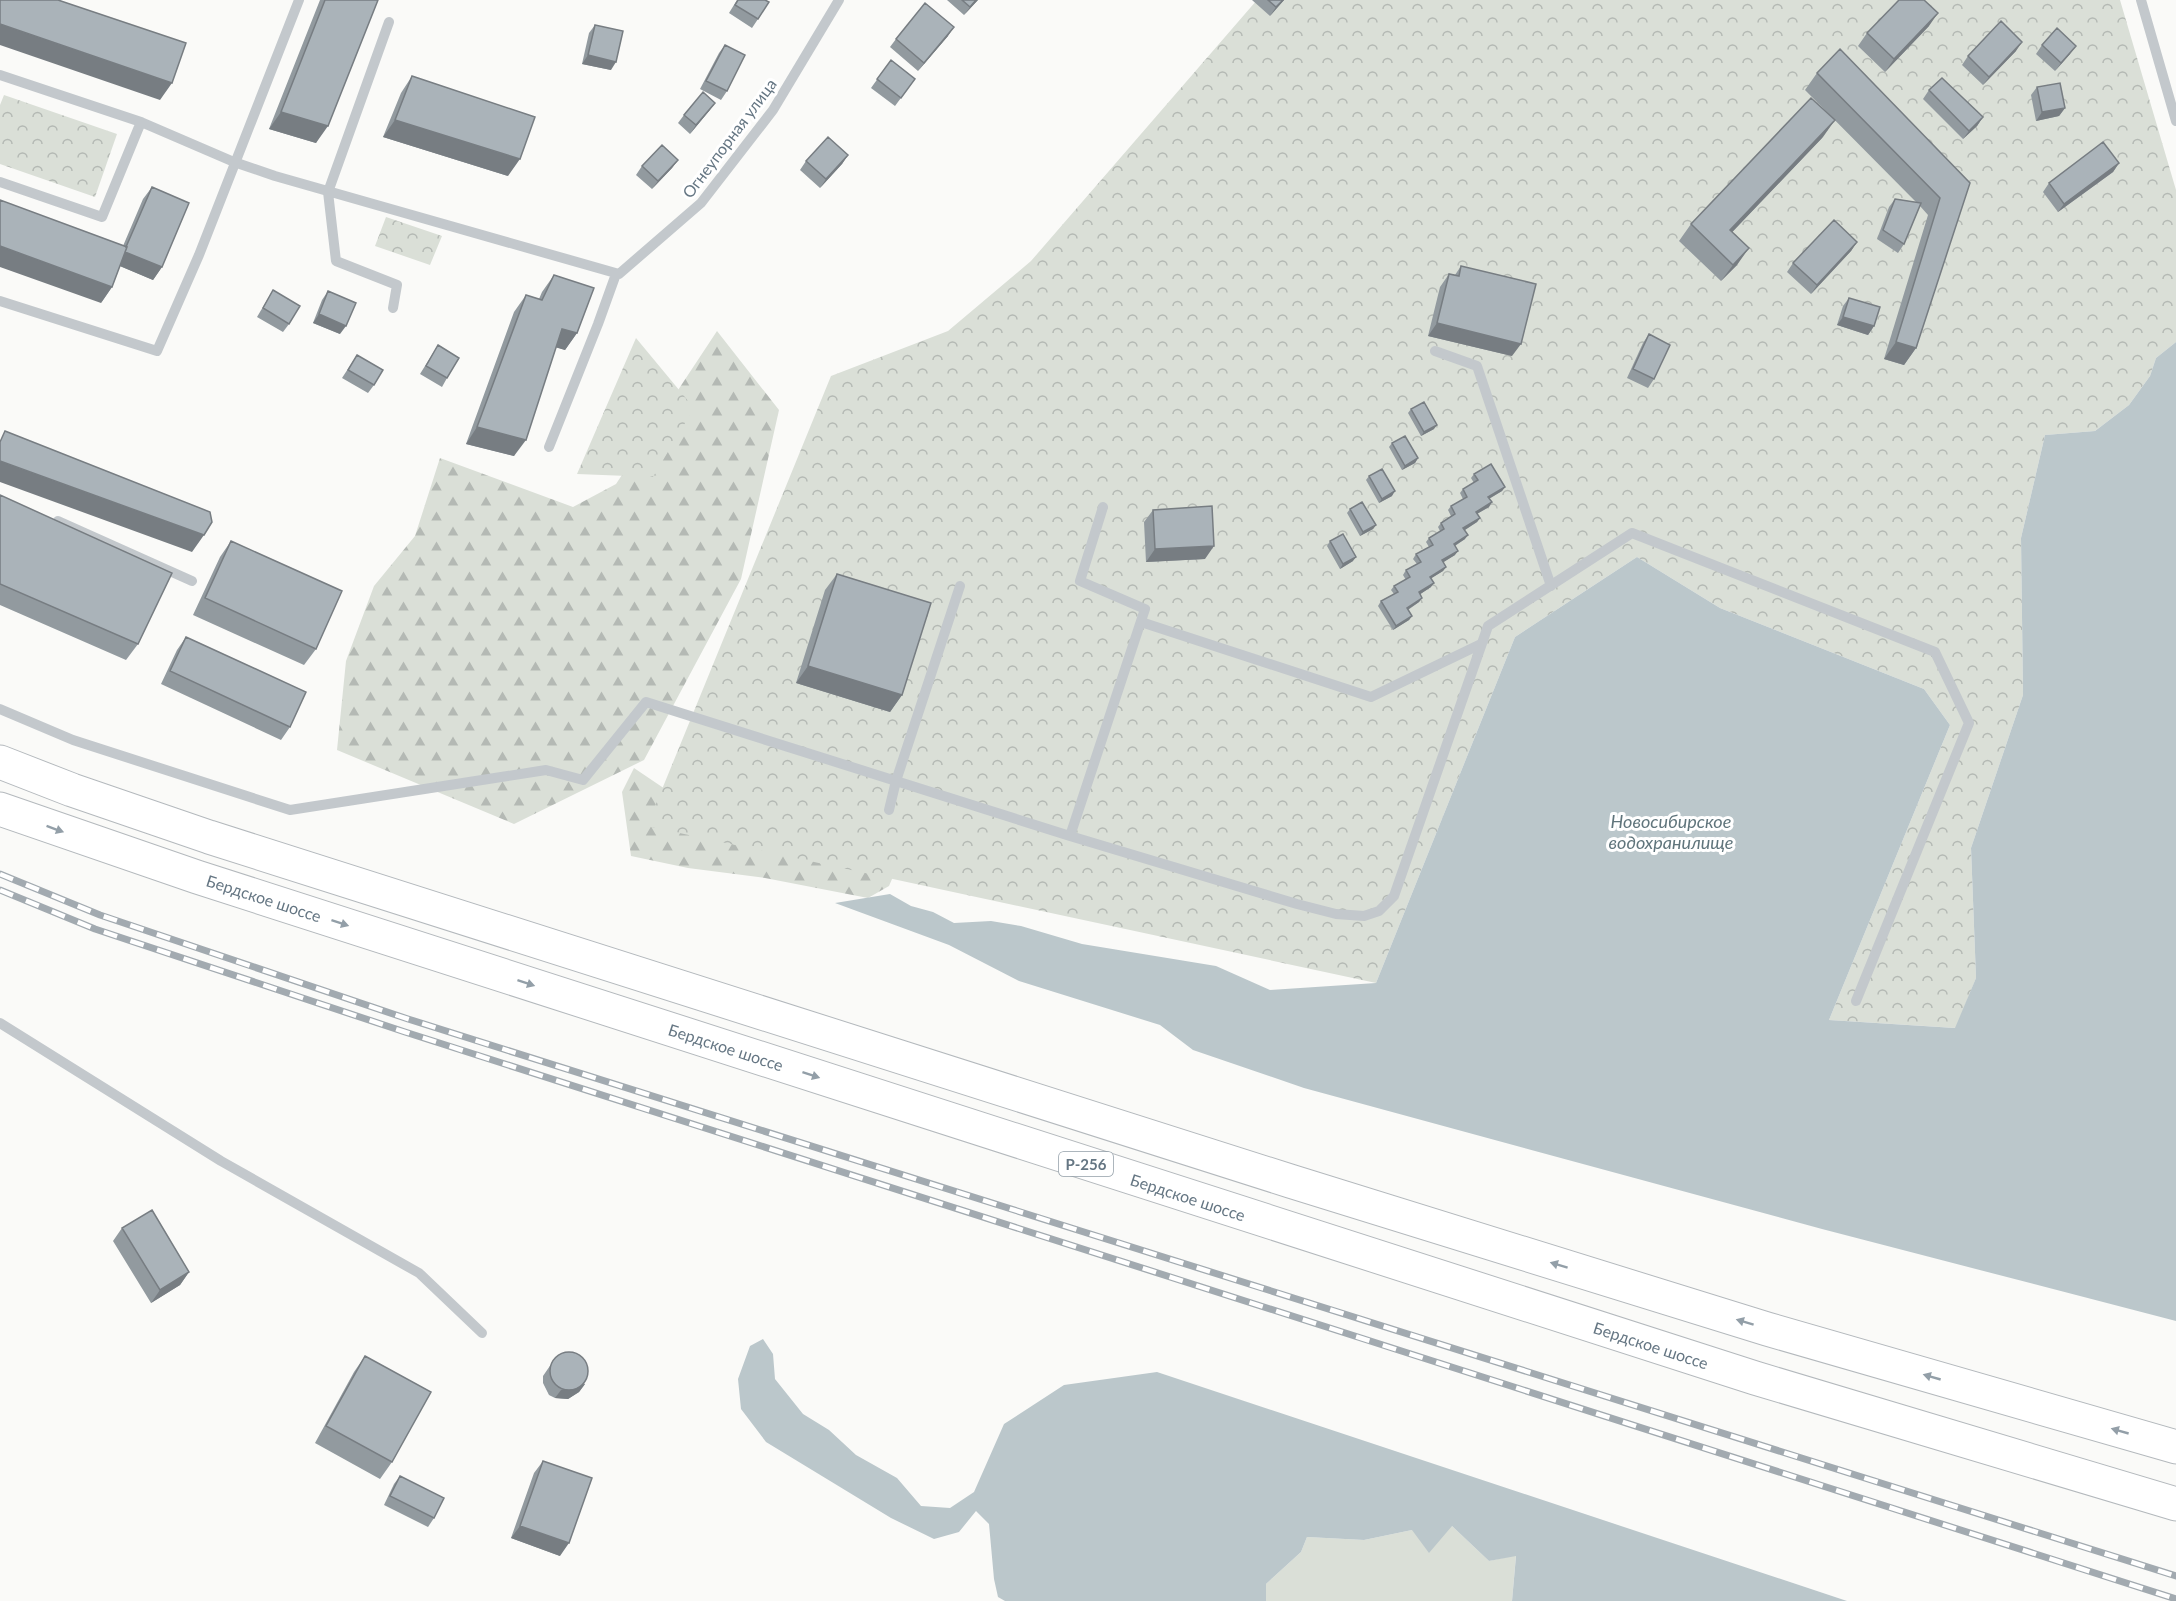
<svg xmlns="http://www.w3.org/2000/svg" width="2176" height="1601" font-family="Lato,sans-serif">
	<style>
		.grass { fill: #dadfd7 }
		.forest { fill: url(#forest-firs) }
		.park { fill: url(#park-crowns) }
		.water { fill: #bbc7cb }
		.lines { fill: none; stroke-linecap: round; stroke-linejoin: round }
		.trunk-casing { stroke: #b4b9bd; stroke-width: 35 }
		.service { stroke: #c3c8cc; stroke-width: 10 }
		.trunk { stroke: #fff; stroke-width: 33 }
		.rail-casing { stroke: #a2aab0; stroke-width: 7 }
		.rail { stroke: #fff; stroke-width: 4.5; stroke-dasharray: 14; stroke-linecap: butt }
		.wall { fill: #929a9f }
		.shaded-wall { fill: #777d82 }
		.building { fill: #aab3b9; stroke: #777d82; stroke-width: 1.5 }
		.oneway { fill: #939fa8 }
		.labels { text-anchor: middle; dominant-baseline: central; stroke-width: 6; stroke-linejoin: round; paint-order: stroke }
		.shield { fill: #fff; stroke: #939fa8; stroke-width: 1.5 }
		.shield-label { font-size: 15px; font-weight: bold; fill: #657683 }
		.street-label { font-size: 16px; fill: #657683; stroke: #fff }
		.water-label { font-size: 18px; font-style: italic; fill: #60757c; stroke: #fff }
	</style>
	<defs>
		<pattern id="forest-firs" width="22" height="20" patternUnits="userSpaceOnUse" patternTransform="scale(1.5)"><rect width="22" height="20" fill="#dadfd7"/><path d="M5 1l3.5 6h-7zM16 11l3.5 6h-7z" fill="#b4b9b4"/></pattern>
		<pattern id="park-crowns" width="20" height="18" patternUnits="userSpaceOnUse" patternTransform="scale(1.5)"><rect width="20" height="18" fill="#dadfd7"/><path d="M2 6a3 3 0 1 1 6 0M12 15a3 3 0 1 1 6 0" fill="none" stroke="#b4b9b4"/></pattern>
	</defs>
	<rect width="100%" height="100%" fill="#fafaf8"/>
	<path class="grass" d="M 1452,1526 L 1489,1561 L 1516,1555 L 1512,1601 L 1266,1601 L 1266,1584 L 1301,1552 L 1307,1537 L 1364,1540 L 1412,1530 Z"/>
	<path class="forest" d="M 717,331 L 779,410 L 741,579 L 644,760 L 514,824 L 337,750 L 346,661 L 374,586 L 415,536 L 440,458 L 573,507 L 616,484 Z
		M 634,768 L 705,816 L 908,842 L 889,886 L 868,898 L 765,878 L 688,868 L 631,856 L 622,792 Z"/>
	<path class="park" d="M 1257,0 L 2120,0 L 2176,190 L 2176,342 L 2156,358 L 2150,376 L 2129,405 L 2095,431 L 2045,435 L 2021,538 L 2023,695 L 1971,848 L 1976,978 L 1956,1028 L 1829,1020 L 1950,725 L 1924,689 L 1720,608 L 1637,557 L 1515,637 L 1376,983 L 647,826 L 831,376 L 948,331 L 1031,261 Z
		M 4,95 L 117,134 L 95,197 L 0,164 L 0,105 Z
		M 386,217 L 442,236 L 430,265 L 375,246 Z
		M 636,338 L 694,408 L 653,477 L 577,474 Z"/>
	<path class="water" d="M 2176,342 L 2176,1321 L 1822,1229 L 1304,1088 L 1193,1050 L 1160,1025 L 1019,981 L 949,945 L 835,903 L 890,894 L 911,906 L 933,912 L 954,923 L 991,921 L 1021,926 L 1082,944 L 1216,966 L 1270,990 L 1376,983 L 1515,637 L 1637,557 L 1720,608 L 1924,689 L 1950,725 L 1829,1020 L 1955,1028 L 1976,978 L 1971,848 L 2023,695 L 2021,538 L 2045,435 L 2095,431 L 2129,405 L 2150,376 L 2156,358 Z
		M 763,1339 L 773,1354 L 775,1379 L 803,1414 L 829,1430 L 856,1455 L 897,1478 L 921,1506 L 950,1508 L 974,1492 L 1004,1424 L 1064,1385 L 1157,1372 L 1847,1601 L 1512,1601 L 1516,1556 L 1489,1561 L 1452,1526 L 1429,1553 L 1412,1530 L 1364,1540 L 1307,1537 L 1301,1552 L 1266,1584 L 1266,1601 L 1005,1601 L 998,1597 L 994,1579 L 989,1524 L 976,1511 L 959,1532 L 934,1539 L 891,1518 L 766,1442 L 741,1409 L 738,1379 L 750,1346 Z"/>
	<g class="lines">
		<g class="trunk-casing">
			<path id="trunk" d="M 0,762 L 72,790 L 209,837 L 1290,1181 L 1767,1329 L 2176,1447
				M 0,809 L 197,877 L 1755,1378 L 2176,1504"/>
		</g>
		<path class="service" d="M 2141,0 L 2176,121
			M 389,22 L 328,192 L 336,261 L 397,285 L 393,308
			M 0,75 L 141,122 L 234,162 L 275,176 L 619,274 L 701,203 L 773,110 L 839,0
			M 0,182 L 102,217 L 141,122
			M 0,301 L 157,351 L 199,255 L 299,0
			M 1435,351 L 1477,366 L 1551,586
			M 549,447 L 598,324 L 616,274
			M 58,521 L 192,581
			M 1141,622 L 1371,697 L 1481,644
			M 0,709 L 73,740 L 290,810 L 546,770 L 583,780 L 646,702 L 1070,836 L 1297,904 L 1336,914 L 1364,916 L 1379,911 L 1394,896 L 1488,626 L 1632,533 L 1935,652 L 1969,723 L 1856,1001
			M 889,810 L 896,781 L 960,586
			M 1070,836 L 1145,609 L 1080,581 L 1103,507
			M 0,1023 L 221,1161 L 419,1273 L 482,1333"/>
		<use href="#trunk" class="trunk"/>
		<g class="rail-casing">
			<path id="rail" d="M 0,874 L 100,915 L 408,1019 L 2176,1576
				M 0,890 L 95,929 L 405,1032 L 2176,1599"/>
		</g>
		<use href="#rail" class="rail"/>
	</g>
	<path class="wall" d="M 320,0 L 378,0 L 316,143 L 269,129 Z
		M 737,0 L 758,19 L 752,28 L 729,13 Z
		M 947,0 L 978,0 L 964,15 Z
		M 1252,0 L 1284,0 L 1270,16 Z
		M 595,25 L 611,70 L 582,64 L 589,33 Z
		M 1929,26 L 1885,72 L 1858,46 L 1867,33 Z
		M 948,36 L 918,71 L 890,47 L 896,39 Z
		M 725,45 L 727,91 L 721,100 L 700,89 L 719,53 Z
		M 2042,45 L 2070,54 L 2055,71 L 2036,54 Z
		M 2016,51 L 1983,85 L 1962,65 L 1968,56 Z
		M 891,60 L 915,79 L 895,106 L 871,88 Z
		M 1817,73 L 1970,183 L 1916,348 L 1904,365 L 1884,359 L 1928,215 L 1920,206 L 1904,244 L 1898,253 L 1877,239 L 1889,207 L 1895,199 L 1916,202 L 1805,90 Z
		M 412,76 L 508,176 L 383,137 L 401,93 Z
		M 2037,87 L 2065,108 L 2059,116 L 2036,121 L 2031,95 Z
		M 1929,90 L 1983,117 L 1977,126 L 1963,139 L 1923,99 Z
		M 715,103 L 709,111 L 690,134 L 678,123 L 684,115 Z
		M 1823,137 L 1732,232 L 1737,265 L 1721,281 L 1679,241 L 1691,224 Z
		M 848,155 L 842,164 L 820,188 L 800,170 L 806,161 Z
		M 678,160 L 672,168 L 652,189 L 636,175 L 642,166 Z
		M 2119,163 L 2113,172 L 2058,212 L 2043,192 L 2049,183 Z
		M 152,187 L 162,267 L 153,280 L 120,266 L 112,287 L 101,303 L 123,246 L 143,199 Z
		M 1857,242 L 1851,251 L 1811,294 L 1787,272 L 1793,263 Z
		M 1461,266 L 1512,356 L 1428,336 L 1440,287 L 1449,274 L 1455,275 Z
		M 554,275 L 577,333 L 565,350 L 556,347 L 514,456 L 466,444 L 514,312 L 526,295 L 539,299 L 542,292 Z
		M 273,290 L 289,324 L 283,332 L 257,317 Z
		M 328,291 L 340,334 L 313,323 L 322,300 Z
		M 1849,298 L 1874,326 L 1868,335 L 1837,325 L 1843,306 Z
		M 1649,334 L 1654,379 L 1648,388 L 1627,378 L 1643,343 Z
		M 438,345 L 447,378 L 442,387 L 420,374 Z
		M 357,355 L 374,385 L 368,393 L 342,378 Z
		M 1411,409 L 1434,429 L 1421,436 L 1408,413 Z
		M 1392,443 L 1418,458 L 1415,463 L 1402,470 L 1389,447 Z
		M 1474,474 L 1505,487 L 1502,491 L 1489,499 L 1489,507 L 1477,514 L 1480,518 L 1477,522 L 1465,530 L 1465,539 L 1455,546 L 1455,555 L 1443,562 L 1446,567 L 1443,571 L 1431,578 L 1431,587 L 1420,594 L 1422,598 L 1419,602 L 1408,610 L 1412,616 L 1409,620 L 1393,630 L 1378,606 L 1381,601 L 1394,594 L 1391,590 L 1394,586 L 1406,580 L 1403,575 L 1406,570 L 1417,564 L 1413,559 L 1416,554 L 1429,547 L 1426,542 L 1429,538 L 1440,531 L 1438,527 L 1441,523 L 1451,516 L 1448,510 L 1451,506 L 1463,499 L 1460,493 L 1463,489 L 1474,483 L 1471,478 Z
		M 1369,476 L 1392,496 L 1379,503 L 1366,480 Z
		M 0,495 L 138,644 L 126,660 L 0,605 Z
		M 1350,509 L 1376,525 L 1373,529 L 1360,536 L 1347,513 Z
		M 1153,510 L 1205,559 L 1146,562 L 1144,522 Z
		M 231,541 L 316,649 L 304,665 L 193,615 L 220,557 Z
		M 1330,541 L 1353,561 L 1340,569 L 1327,546 Z
		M 837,574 L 902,695 L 890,712 L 796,683 L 825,590 Z
		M 186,637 L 290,727 L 281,740 L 161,684 L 177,650 Z
		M 122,1228 L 189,1272 L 180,1285 L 151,1303 L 113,1241 Z
		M 365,1356 L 392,1462 L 380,1479 L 315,1443 L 354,1372 Z
		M 556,1357 L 585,1384 L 579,1392 L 568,1399 L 555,1398 L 549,1395 L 543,1383 L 543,1376 Z
		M 543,1461 L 560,1556 L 511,1538 L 534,1473 Z
		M 400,1476 L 434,1518 L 428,1527 L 384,1505 L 394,1484 Z"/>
	<path class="shaded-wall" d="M 976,0 L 978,0 L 964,15 L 970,7 Z
		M 1283,0 L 1284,0 L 1270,16 L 1276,7 Z
		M 1938,13 L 1929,26 L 1885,72 L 1894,59 Z
		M 0,24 L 172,83 L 160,100 L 0,45 Z
		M 954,27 L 948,36 L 918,71 L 924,63 Z
		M 2022,42 L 2016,51 L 1983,85 L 1989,77 Z
		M 2076,46 L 2070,54 L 2055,71 L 2061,63 Z
		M 588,55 L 616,62 L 611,70 L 582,64 Z
		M 715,103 L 709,111 L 690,134 L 696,125 Z
		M 2065,108 L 2059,116 L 2036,121 L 2042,112 Z
		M 281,112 L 328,126 L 316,143 L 269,129 Z
		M 1983,117 L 1977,126 L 1963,139 L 1969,131 Z
		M 395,120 L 520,159 L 508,176 L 383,137 Z
		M 1835,120 L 1823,137 L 1718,247 L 1730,230 Z
		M 848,155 L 842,164 L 820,188 L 826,179 Z
		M 678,160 L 672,168 L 652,189 L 658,181 Z
		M 2119,163 L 2113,172 L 2058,212 L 2064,204 Z
		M 1857,242 L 1851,251 L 1811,294 L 1817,285 Z
		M 0,246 L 112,287 L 101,303 L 0,267 Z
		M 1749,248 L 1737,265 L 1721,281 L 1733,265 Z
		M 124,251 L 162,267 L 153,280 L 115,264 Z
		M 319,314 L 346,326 L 340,334 L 313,323 Z
		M 1843,317 L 1874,326 L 1868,335 L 1837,325 Z
		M 1437,323 L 1521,344 L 1512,356 L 1428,336 Z
		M 562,329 L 577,333 L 565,350 L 551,346 Z
		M 1896,342 L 1916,348 L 1904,365 L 1884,359 Z
		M 1437,425 L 1434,429 L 1421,436 L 1424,432 Z
		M 477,427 L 526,440 L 514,456 L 466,444 Z
		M 1418,458 L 1415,463 L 1402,470 L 1405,466 Z
		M 0,461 L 204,535 L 192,552 L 0,482 Z
		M 1505,487 L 1502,491 L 1485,501 L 1488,497 Z
		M 1395,491 L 1392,496 L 1379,503 L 1382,499 Z
		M 1492,502 L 1489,507 L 1473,516 L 1476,512 Z
		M 1480,518 L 1477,522 L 1460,533 L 1463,528 Z
		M 1376,525 L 1373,529 L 1360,536 L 1363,532 Z
		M 1468,535 L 1465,539 L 1451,548 L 1454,544 Z
		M 1214,546 L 1205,559 L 1146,562 L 1155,549 Z
		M 1458,551 L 1455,555 L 1439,565 L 1442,560 Z
		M 1356,557 L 1353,561 L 1340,569 L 1343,564 Z
		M 1446,567 L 1443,571 L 1427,581 L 1430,577 Z
		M 1434,583 L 1431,587 L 1416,597 L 1419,592 Z
		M 1422,598 L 1419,602 L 1404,612 L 1407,608 Z
		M 1412,616 L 1409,620 L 1393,630 L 1396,626 Z
		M 808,666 L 902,695 L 890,712 L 796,683 Z
		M 189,1272 L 180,1285 L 151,1303 L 160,1290 Z
		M 585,1384 L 579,1392 L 568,1399 L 555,1398 L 561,1390 Z
		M 520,1526 L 569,1543 L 560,1556 L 511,1538 Z"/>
	<path class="building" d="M 0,0 L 58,0 L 186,43 L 172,83 L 0,24 Z
		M 325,0 L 378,0 L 328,126 L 281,112 Z
		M 738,0 L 765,0 L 769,2 L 758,19 L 735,5 Z
		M 962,0 L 976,0 L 970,7 Z
		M 1268,0 L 1283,0 L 1276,7 Z
		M 1899,0 L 1924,0 L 1938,13 L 1894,59 L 1867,33 Z
		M 925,3 L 954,27 L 924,63 L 896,39 Z
		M 2001,21 L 2022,42 L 1989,77 L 1968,56 Z
		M 595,25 L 623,31 L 616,62 L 588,55 Z
		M 2057,28 L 2076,46 L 2061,63 L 2042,45 Z
		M 725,45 L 745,55 L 727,91 L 706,81 Z
		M 1840,49 L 1970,183 L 1916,348 L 1896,342 L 1940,198 L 1817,73 Z
		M 891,60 L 915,79 L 901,98 L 877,79 Z
		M 412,76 L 535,117 L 520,159 L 395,120 Z
		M 1942,78 L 1983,117 L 1969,131 L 1929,90 Z
		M 2060,83 L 2065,108 L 2042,112 L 2037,87 Z
		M 703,92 L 715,103 L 696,125 L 684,115 Z
		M 1811,98 L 1835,120 L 1730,230 L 1749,248 L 1733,265 L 1691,224 Z
		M 828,137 L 848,155 L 826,179 L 806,161 Z
		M 2103,142 L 2119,163 L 2064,204 L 2049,183 Z
		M 662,145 L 678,160 L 658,181 L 642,166 Z
		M 152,187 L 189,203 L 162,267 L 125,252 L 127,247 L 126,247 Z
		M 1895,199 L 1921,203 L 1904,244 L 1883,230 Z
		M 0,200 L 127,247 L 112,287 L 0,246 Z
		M 1834,220 L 1857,242 L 1817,285 L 1793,263 Z
		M 1461,266 L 1536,284 L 1521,344 L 1437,323 L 1449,274 L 1459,276 Z
		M 554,275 L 594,288 L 577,333 L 562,329 L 526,440 L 477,427 L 526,295 L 542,300 Z
		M 273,290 L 300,306 L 289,324 L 263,308 Z
		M 328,291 L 356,303 L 346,326 L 319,314 Z
		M 1849,298 L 1880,307 L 1874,326 L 1843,317 Z
		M 1649,334 L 1670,345 L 1654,379 L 1633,369 Z
		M 438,345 L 459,358 L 447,378 L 426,366 Z
		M 357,355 L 383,370 L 374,385 L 348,370 Z
		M 1424,402 L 1437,425 L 1424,432 L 1411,409 Z
		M 5,431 L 210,512 L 212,522 L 204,535 L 0,461 L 0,442 Z
		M 1405,436 L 1418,458 L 1405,466 L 1392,443 Z
		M 1491,464 L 1505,487 L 1488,497 L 1492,502 L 1476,512 L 1480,518 L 1463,528 L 1468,535 L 1454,544 L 1458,551 L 1442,560 L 1446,567 L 1430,577 L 1434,583 L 1419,592 L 1422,598 L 1407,608 L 1412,616 L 1396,626 L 1381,601 L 1398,592 L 1394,586 L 1410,577 L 1406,570 L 1421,562 L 1416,554 L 1433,545 L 1429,538 L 1444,529 L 1441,523 L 1455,514 L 1451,506 L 1467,497 L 1463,489 L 1478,480 L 1474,474 Z
		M 1382,469 L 1395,491 L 1382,499 L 1369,476 Z
		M 0,495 L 172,573 L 138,644 L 0,584 Z
		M 1362,502 L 1376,525 L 1363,532 L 1350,509 Z
		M 1212,506 L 1214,546 L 1155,549 L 1153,510 Z
		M 1343,534 L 1356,557 L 1343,564 L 1330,541 Z
		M 231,541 L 342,591 L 316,649 L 205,598 Z
		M 837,574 L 931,603 L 902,695 L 808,666 Z
		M 186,637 L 306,692 L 290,727 L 170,671 Z
		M 152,1210 L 189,1272 L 160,1290 L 122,1228 Z
		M550 1371a19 19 0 1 1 38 0a19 19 0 1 1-38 0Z
		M 365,1356 L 431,1392 L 392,1462 L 326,1426 Z
		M 543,1461 L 592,1478 L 569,1543 L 520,1526 Z
		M 400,1476 L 444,1498 L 434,1518 L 390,1496 Z"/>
	<defs><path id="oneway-solid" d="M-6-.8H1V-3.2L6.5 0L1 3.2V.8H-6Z" transform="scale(1.5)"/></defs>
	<g class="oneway">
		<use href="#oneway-solid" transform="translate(55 829) rotate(20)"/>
		<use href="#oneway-solid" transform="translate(340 923) rotate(18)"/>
		<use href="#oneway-solid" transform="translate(526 983) rotate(18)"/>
		<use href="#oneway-solid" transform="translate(811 1075) rotate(18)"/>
		<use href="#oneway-solid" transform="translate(1559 1265) rotate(-163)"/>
		<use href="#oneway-solid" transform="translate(1745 1322) rotate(-163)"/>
		<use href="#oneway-solid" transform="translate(1932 1377) rotate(-164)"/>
		<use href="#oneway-solid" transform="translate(2120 1431) rotate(-164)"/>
	</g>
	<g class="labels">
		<rect class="shield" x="1059" y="1152" width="54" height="24" rx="4.5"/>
		<g class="shield-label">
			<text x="1086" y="1164">Р-256</text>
		</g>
		<g class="street-label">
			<text transform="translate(729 138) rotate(-53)">Огнеупорная улица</text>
			<text transform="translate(264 898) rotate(18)">Бердское шоссе</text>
			<text transform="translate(726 1047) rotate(18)">Бердское шоссе</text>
			<text transform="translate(1188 1197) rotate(18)">Бердское шоссе</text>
			<text transform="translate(1651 1345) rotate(18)">Бердское шоссе</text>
		</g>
		<g class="water-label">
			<text x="1671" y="821">Новосибирское<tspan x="1671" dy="21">водохранилище</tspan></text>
		</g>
	</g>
</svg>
